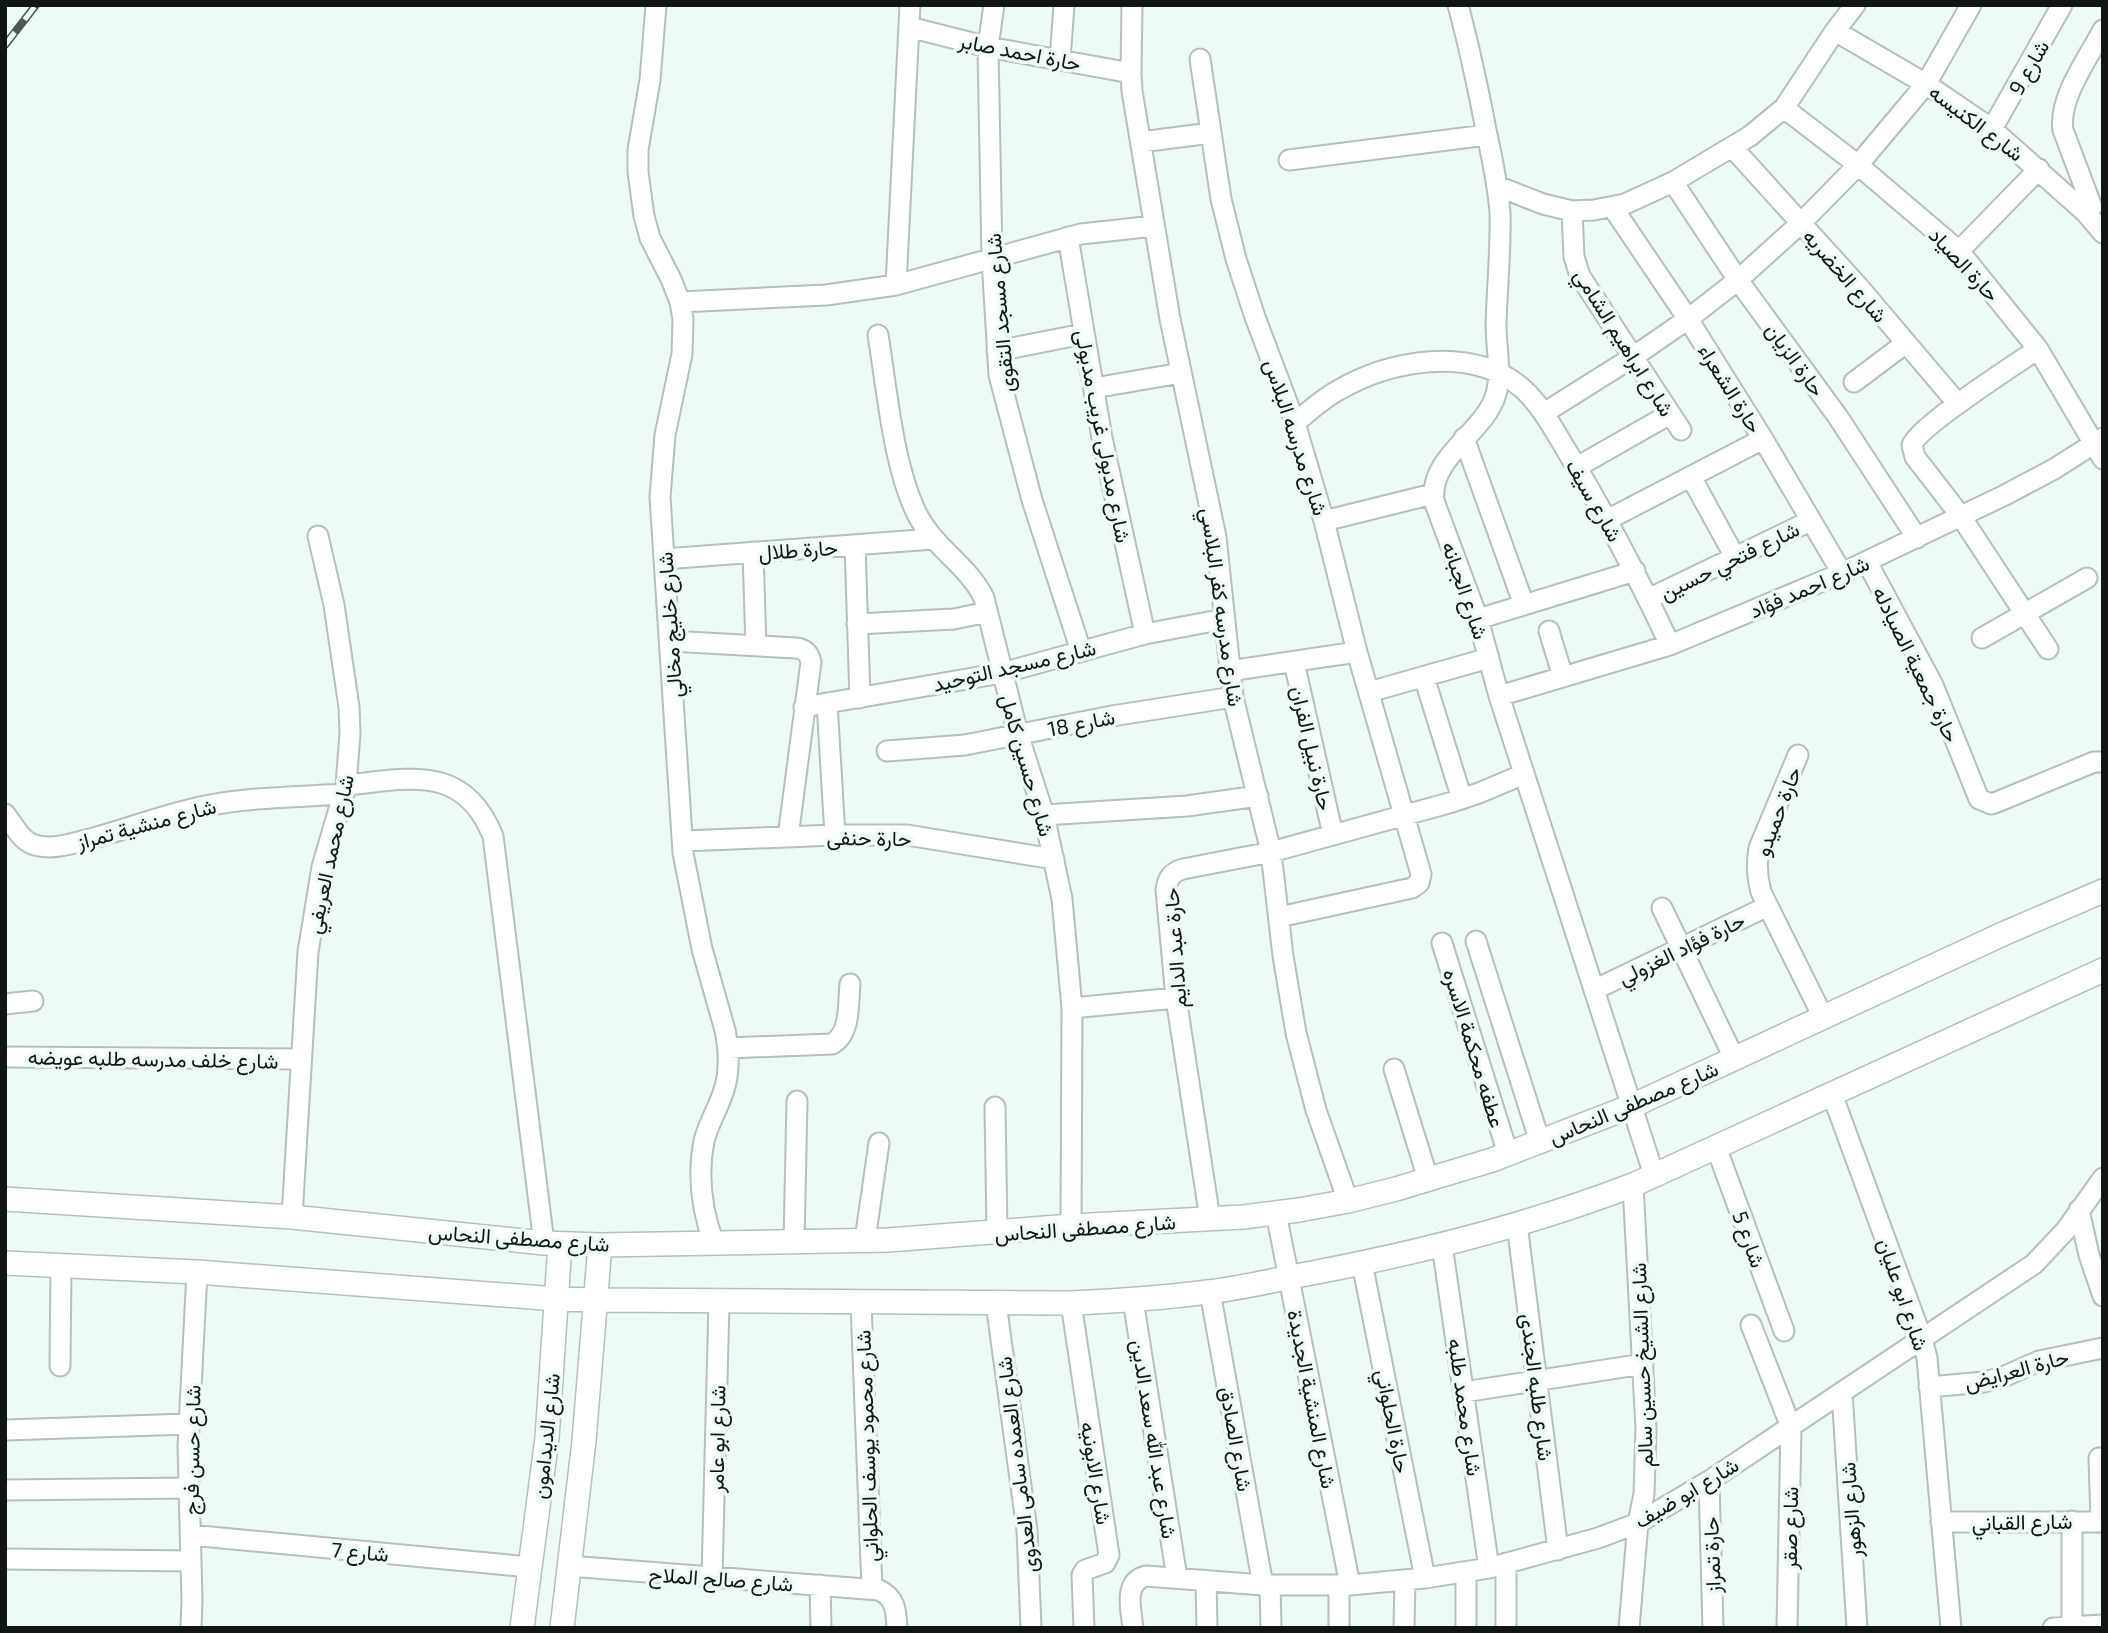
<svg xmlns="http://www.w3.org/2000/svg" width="2108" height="1633" font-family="'Exo 2',Vazirmatn,sans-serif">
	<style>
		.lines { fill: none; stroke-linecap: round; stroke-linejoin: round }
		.minor-casing { stroke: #b3c0bb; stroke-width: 23 }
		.tertiary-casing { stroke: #b3c0bb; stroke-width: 26 }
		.minor { stroke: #fff; stroke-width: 19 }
		.tertiary { stroke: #fff; stroke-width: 23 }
		.rail-casing { stroke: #4f5653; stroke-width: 8 }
		.rail { stroke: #edfaf5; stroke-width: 5; stroke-dasharray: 16; stroke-linecap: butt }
		.labels { text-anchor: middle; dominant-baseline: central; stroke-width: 7; stroke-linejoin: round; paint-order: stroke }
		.street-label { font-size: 21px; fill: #111614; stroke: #edfaf5 }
	</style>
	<rect width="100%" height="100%" fill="#edfaf5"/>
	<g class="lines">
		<g class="minor-casing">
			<path id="minor" d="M 656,5 L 650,80 L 638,150 L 638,172 L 644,216 L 650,238 L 671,279 L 680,302 L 683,319 L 682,354 L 665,435 L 660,497 L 683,853 L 702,949 L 725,1030 C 729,1050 730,1071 724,1090 C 719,1107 708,1124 704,1141 C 697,1176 702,1211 714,1244
				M 994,5 L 988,47 L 992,259 L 999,375 L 1032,500 L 1081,651
				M 1132,5 L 1131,73 L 1132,91 L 1170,319 L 1216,537 L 1233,697 L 1271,852 L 1283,956 L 1296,1033 L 1316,1110 L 1348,1201
				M 1458,5 C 1469,46 1478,88 1486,130 C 1492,157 1498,185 1500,213 C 1501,250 1497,288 1496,325 C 1496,347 1502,372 1496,394 C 1485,433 1429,456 1434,501 L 1478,619 L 1499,696 L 1654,1175
				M 909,27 L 988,47 L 1131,73
				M 1835,31 L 1926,84 L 1992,129 L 2086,213 L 2103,233
				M 1200,59 L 1221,199 L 1236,259 L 1255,317 L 1295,423 L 1324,521 L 1357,652 L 1421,874 L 1419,883 L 1412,888 L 1279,917
				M 1060,60 L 1064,5
				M 1784,108 L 1858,165 L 1959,251 L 2038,349 L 2103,459
				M 1992,129 L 2062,5
				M 1141,142 L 1211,133
				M 1732,147 L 1857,285 L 1958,404
				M 1289,160 L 1487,135
				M 1673,182 L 1738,280 L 1838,417 L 1917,538
				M 1497,186 L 1543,204 L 1572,211 L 1594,210 L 1625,204 L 1673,182 L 1750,136 L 1784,108 L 1835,31 L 1855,5
				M 2092,207 L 2063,130 C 2058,99 2088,58 2103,30
				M 1613,208 L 1688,319 L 1763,439 L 1842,573
				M 1572,211 L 1574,257 L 1580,276 L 1681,430
				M 1068,237 L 1102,438 L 1145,634
				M 1959,251 L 2039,169
				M 896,285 L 910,5
				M 680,302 L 826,295 L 896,285 L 1081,234 L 1154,226
				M 878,335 C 887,389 893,466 917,514 C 934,548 968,565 984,598 L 1018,734 L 1044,815 L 1062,899 L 1072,1008 L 1071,1226
				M 2038,349 C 2016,364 1919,426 1912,445 L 1915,457 L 1960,515 L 2048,649
				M 997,351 L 1083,334
				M 1854,382 L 1906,343
				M 1094,388 L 1181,373
				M 1544,413 L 1633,357 L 1688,319 L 1738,280 L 1801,223 L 1858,165 L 1926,84 L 1971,5
				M 1295,423 C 1308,412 1321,400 1337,391 C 1390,360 1471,345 1522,388 C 1542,406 1554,430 1568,453 C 1606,515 1639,579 1670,645
				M 1464,438 L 1524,605
				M 1577,467 L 1670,414
				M 1691,477 L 1735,557
				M 1607,520 L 1763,439
				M 1324,521 L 1433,494
				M 855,545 L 860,698
				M 753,552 L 756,646
				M 664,559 L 933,539
				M 1867,562 L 1933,685 L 1979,799 L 1991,804 L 1997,802 L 2094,762 L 2103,762
				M 1648,599 L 1810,521
				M 1478,619 L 1635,571
				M 857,624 L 954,619 L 987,612
				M 1549,631 L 1563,677
				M 1982,638 L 2087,578
				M 670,641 L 796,648 C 805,649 809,653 811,662 L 788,837
				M 1294,662 L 1333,835
				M 1229,671 L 1357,652
				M 1424,677 L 1462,799
				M 1369,692 L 1489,658
				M 1499,696 L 1670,645 L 1842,573 L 2005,495 L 2054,469 L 2103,438
				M 827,703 L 835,835
				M 804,707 L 1002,673 L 1145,634 L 1224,619
				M 887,751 L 965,745 L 1112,716 L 1233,697
				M 1798,755 L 1759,848 C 1756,864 1757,877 1761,892 L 1823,1017
				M 346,785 C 409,779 463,763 493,836 L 544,1243
				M 5,814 C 15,826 21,843 39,846 C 54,849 71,844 86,840 C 126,830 164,814 205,806 C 250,797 298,797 344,794
				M 1044,815 L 1187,806 L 1258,796
				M 683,841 L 835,835 L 907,835 L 1054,859
				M 1662,908 L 1734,1058
				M 1476,941 L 1540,1142
				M 1442,943 L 1508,1154
				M 1594,990 L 1768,906
				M 5,1004 L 33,1001
				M 1072,1008 L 1176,998
				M 728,1048 L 832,1044 C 851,1034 848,1003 850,984
				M 5,1057 L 301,1059
				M 1394,1069 L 1428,1179
				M 1832,1094 L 1922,1339 L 1927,1358 L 1951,1628
				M 995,1107 L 997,1232
				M 1716,1147 L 1784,1331
				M 2079,1210 L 2089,1255 L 2103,1296
				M 1276,1213 L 1350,1585
				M 292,1217 L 308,952 L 322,867 L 346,785 L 350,733 L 349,707 L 334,605 L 318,536
				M 1210,1219 L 1176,998 L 1166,890 C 1167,879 1172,872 1183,869 L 1271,852 L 1449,803 L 1479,793 L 1524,774
				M 1517,1224 L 1558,1550
				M 865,1240 L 879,1143
				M 794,1242 L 797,1101
				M 1442,1245 L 1489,1568
				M 1362,1263 L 1425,1578
				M 1210,1292 L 1263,1585
				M 1133,1300 L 1177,1578
				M 861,1303 L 872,1589
				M 996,1303 L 1027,1530 L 1031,1628
				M 1071,1303 L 1109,1555 L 1105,1563 L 1085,1570 L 1082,1575 L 1084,1628
				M 1751,1325 L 1791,1427 L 1787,1628
				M 60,1366 L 61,1266
				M 1929,1387 L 1984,1382 L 2003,1377 L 2039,1361 L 2103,1348
				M 1464,1392 L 1643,1364
				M 1842,1392 L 1857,1628
				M 5,1430 L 189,1424
				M 2099,1458 L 2101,1522
				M 1709,1481 L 1713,1628
				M 5,1490 L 189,1488
				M 2072,1521 L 2072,1628
				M 1941,1522 L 2103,1522
				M 190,1535 L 530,1567
				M 5,1559 L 191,1561
				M 569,1566 L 879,1590 C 896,1598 896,1611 897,1628
				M 1466,1572 L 1466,1628
				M 712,1577 L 719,1302
				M 1206,1581 L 1207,1628
				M 820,1585 L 821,1628
				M 1339,1585 L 1339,1628
				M 1270,1586 L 1271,1628
				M 191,1628 L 192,1600 L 188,1446 L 197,1272
				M 1133,1628 C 1131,1609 1123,1582 1146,1576 L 1263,1585 L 1350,1585 L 1425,1578 L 1489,1568 L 1598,1538 L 1638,1523 L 1709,1481 L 2034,1264 L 2066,1230 L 2103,1178
				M 1404,1628 L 1405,1580
				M 1506,1628 L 1506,1563
				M 1629,1628 L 1638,1523 L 1644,1494 L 1646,1429 L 1633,1185
				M 2053,1628 L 2103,1625"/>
		</g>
		<g class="tertiary-casing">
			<path id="tertiary" d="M 5,1199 L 292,1217 L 544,1243 L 600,1245 L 888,1240 L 1071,1226 L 1243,1217 L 1299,1210 L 1348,1201 L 1396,1189 L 1492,1160 L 1632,1106 L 2005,933 L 2103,891
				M 5,1263 L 197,1272 L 557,1299 L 597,1300 L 1071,1303 C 1117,1301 1162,1298 1208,1292 C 1243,1288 1278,1279 1312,1273 C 1422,1252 1529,1225 1633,1185 L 2103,970
				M 522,1628 L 547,1438 L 560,1244
				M 562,1628 L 584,1441 L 600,1245"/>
		</g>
		<use href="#minor" class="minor"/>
		<use href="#tertiary" class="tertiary"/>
		<g class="rail-casing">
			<path id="rail" d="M 5,45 L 36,5"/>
		</g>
		<use href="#rail" class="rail"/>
	</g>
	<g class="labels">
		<g class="street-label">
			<text transform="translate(1020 51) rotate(11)">حارة احمد صابر</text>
			<text transform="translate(2028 67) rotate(-60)">شارع 9</text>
			<text transform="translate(1977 122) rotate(37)">شارع الكنيسه</text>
			<text transform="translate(1965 264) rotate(47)">حارة الصياد</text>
			<text transform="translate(1846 275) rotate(49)">شارع الخضريه</text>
			<text transform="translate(999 313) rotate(-95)">شارع مسجد التقوى</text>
			<text transform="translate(1625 342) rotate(58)">شارع ابراهيم الشامي</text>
			<text transform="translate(1796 359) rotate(54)">حارة الزيان</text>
			<text transform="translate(1731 388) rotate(58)">حارة الشعراء</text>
			<text transform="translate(1104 436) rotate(79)">شارع مدبولى غريب مدبولى</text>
			<text transform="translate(1297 437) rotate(72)">شارع مدرسه البلاس</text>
			<text transform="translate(1595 500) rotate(60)">شارع سيف</text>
			<text transform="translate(798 549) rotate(-4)">حارة طلال</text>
			<text transform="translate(1729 560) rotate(-26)">شارع فتحي حسين</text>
			<text transform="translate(1809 586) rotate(-23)">شارع احمد فؤاد</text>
			<text transform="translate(1466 590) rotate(71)">شارع الجبانه</text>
			<text transform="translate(1223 607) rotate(82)">شارع مدرسه كفر البلاسي</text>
			<text transform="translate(669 625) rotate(-94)">شارع خليج مخالي</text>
			<text transform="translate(1917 664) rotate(64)">حارة جمعية الصيادله</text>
			<text transform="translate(1014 665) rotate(-13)">شارع مسجد التوحيد</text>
			<text transform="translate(1081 722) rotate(-11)">شارع 18</text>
			<text transform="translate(1313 748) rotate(77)">حارة نبيل الفران</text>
			<text transform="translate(1028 765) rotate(74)">شارع حسين كامل</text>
			<text transform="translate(1777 811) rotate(-69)">حارة حميدو</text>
			<text transform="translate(146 823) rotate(-15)">شارع منشية تمراز</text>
			<text transform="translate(869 837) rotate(1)">حارة حنفى</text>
			<text transform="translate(329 854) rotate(-78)">شارع محمد العريفي</text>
			<text transform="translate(1174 948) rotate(-94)">حارة عبد الدايم</text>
			<text transform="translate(1681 948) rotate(-26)">حارة فؤاد الغزولي</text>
			<text transform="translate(1475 1048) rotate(73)">عطفه محكمة الاسره</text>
			<text transform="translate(153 1058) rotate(1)">شارع خلف مدرسه طلبه عويضه</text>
			<text transform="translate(1633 1102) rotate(-23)">شارع مصطفى النحاس</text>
			<text transform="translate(1085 1227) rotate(-4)">شارع مصطفى النحاس</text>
			<text transform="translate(519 1237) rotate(4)">شارع مصطفى النحاس</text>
			<text transform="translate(1750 1239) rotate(70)">شارع 5</text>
			<text transform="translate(1904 1294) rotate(71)">شارع ابو عليان</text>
			<text transform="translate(1641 1365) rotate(-92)">شارع الشيخ حسين سالم</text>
			<text transform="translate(2016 1369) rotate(-15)">حارة العرايض</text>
			<text transform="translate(1538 1387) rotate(83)">شارع طلبه الجندى</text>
			<text transform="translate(1313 1399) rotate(79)">شارع المنشية الجديدة</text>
			<text transform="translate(1466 1407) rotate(82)">شارع محمد طلبه</text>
			<text transform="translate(1394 1421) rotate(79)">حارة الحلواني</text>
			<text transform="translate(545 1436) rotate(-84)">شارع الديدامون</text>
			<text transform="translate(716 1439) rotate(-89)">شارع ابو عامر</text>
			<text transform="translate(1155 1439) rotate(81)">شارع عبد الله سعد الدين</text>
			<text transform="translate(1237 1439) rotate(80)">شارع الصادق</text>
			<text transform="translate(866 1446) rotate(-92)">شارع محمود يوسف الحلواني</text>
			<text transform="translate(191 1450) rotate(-89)">شارع حسن فرج</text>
			<text transform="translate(1016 1465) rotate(-97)">شارع العمده سامى العدوى</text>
			<text transform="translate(1097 1473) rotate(81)">شارع الابونيه</text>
			<text transform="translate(1686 1492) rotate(-31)">شارع ابو ضيف</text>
			<text transform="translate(1850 1510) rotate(-94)">شارع الزهور</text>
			<text transform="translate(2022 1521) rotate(-1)">شارع القباني</text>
			<text transform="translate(1789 1528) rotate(-89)">شارع صقر</text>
			<text transform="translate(360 1551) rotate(5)">شارع 7</text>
			<text transform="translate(1711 1555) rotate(-92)">حارة تمراز</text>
			<text transform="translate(721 1578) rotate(4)">شارع صالح الملاح</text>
		</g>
	</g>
	<rect width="2108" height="1633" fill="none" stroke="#111614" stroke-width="14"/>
</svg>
